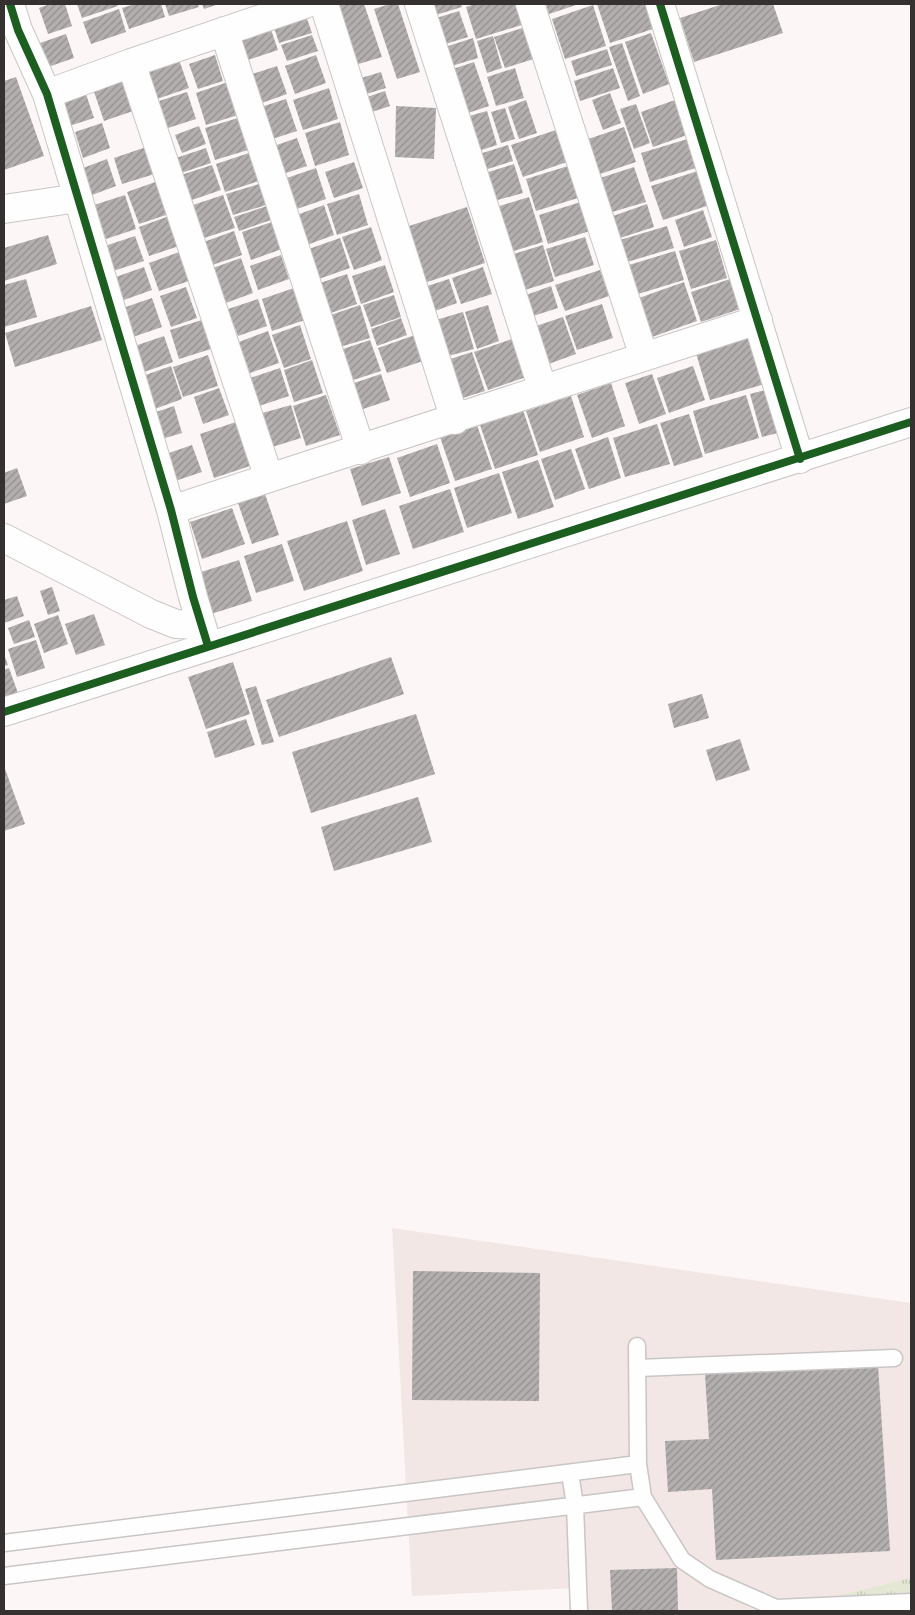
<svg xmlns="http://www.w3.org/2000/svg" width="915" height="1615" font-family="'Open Sans',sans-serif">
	<style>
		.built { fill: #f2e7e4 }
		.grass { fill: url(#grass-tufts) }
		.building { fill: url(#building-hatch) }
		.lines { fill: none; stroke-linecap: round; stroke-linejoin: round }
		.service-casing { stroke: #c9c6c5; stroke-width: 19 }
		.minor-casing { stroke: #c9c6c5; stroke-width: 30 }
		.service { stroke: #fffefe; stroke-width: 16 }
		.minor { stroke: #fffefe; stroke-width: 28 }
		.cycleway-casing { stroke: #fff; stroke-width: 11 }
		.cycleway { stroke: #1b5e20; stroke-width: 8 }
	</style>
	<defs>
		<pattern id="grass-tufts" width="24" height="20" patternUnits="userSpaceOnUse" patternTransform="scale(1.25)"><rect width="24" height="20" fill="#e3e7d3"/><path d="M3 7l-1-3M5 7V3M7 7l1-3M15 17l-1-3M17 17v-4M19 17l1-3" fill="none" stroke="#c3c7b5"/></pattern>
		<pattern id="building-hatch" width="6" height="6" patternUnits="userSpaceOnUse" patternTransform="scale(1.25)"><rect width="6" height="6" fill="#b2afae"/><path d="M-1 1l2-2M0 6l6-6M5 7l2-2" fill="none" stroke="#928f8e"/></pattern>
	</defs>
	<rect width="100%" height="100%" fill="#fcf7f6"/>
	<path class="built" d="M 392,1228 L 911,1303 L 911,1611 L 576,1611 L 574,1588 L 412,1596 Z"/>
	<path class="grass" d="M 911,1578 L 911,1611 L 775,1611 Z"/>
	<path class="building" d="M 50,4 L 65,4 L 72,26 L 48,34 L 39,8 Z
		M 77,4 L 117,4 L 118,6 L 82,18 Z
		M 135,4 L 161,4 L 165,17 L 129,29 L 122,8 Z
		M 165,4 L 198,4 L 199,7 L 169,16 Z
		M 202,4 L 219,4 L 204,9 Z
		M 335,4 L 364,4 L 382,57 L 355,65 Z
		M 390,4 L 398,4 L 420,72 L 397,79 L 374,9 Z
		M 425,4 L 461,4 L 462,7 L 429,17 Z
		M 475,4 L 522,4 L 528,23 L 476,39 L 466,7 Z
		M 546,4 L 579,4 L 549,14 Z
		M 597,4 L 645,4 L 653,29 L 610,43 Z
		M 723,4 L 773,4 L 783,33 L 694,62 L 680,18 Z
		M 593,5 L 606,46 L 565,59 L 552,19 Z
		M 119,9 L 126,32 L 91,44 L 83,22 Z
		M 304,10 L 312,33 L 279,43 L 272,21 Z
		M 459,11 L 468,37 L 439,46 L 430,20 Z
		M 268,21 L 278,50 L 245,61 L 236,33 Z
		M 529,26 L 540,57 L 505,68 L 494,37 Z
		M 651,33 L 669,84 L 643,94 L 625,42 Z
		M 66,34 L 74,58 L 48,67 L 40,43 Z
		M 312,35 L 318,51 L 287,61 L 281,45 Z
		M 493,36 L 502,68 L 487,73 L 477,41 Z
		M 473,38 L 478,58 L 445,68 L 439,49 Z
		M 622,43 L 640,96 L 628,101 L 609,47 Z
		M 607,49 L 612,65 L 576,76 L 571,61 Z
		M 177,54 L 189,88 L 157,99 L 145,65 Z
		M 215,55 L 223,81 L 198,89 L 189,64 Z
		M 316,55 L 326,83 L 295,94 L 285,66 Z
		M 474,62 L 489,106 L 462,115 L 447,71 Z
		M 277,66 L 287,94 L 256,105 L 246,76 Z
		M 515,68 L 524,98 L 496,106 L 487,77 Z
		M 613,68 L 620,88 L 580,101 L 574,81 Z
		M 123,72 L 136,110 L 104,121 L 91,83 Z
		M 381,72 L 386,88 L 363,95 L 358,79 Z
		M 16,77 L 44,156 L 4,170 L 4,81 Z
		M 228,82 L 238,115 L 206,125 L 196,93 Z
		M 83,85 L 94,118 L 66,127 L 55,95 Z
		M 329,88 L 338,119 L 303,130 L 293,100 Z
		M 385,91 L 390,106 L 363,115 L 358,100 Z
		M 187,92 L 196,119 L 168,128 L 159,101 Z
		M 610,93 L 621,123 L 603,130 L 592,100 Z
		M 286,99 L 297,131 L 269,140 L 258,108 Z
		M 526,100 L 537,133 L 519,139 L 508,107 Z
		M 675,100 L 687,135 L 653,147 L 641,112 Z
		M 636,104 L 650,143 L 634,149 L 620,109 Z
		M 396,106 L 436,108 L 434,159 L 395,157 Z
		M 505,108 L 515,139 L 501,143 L 491,112 Z
		M 487,111 L 497,145 L 472,153 L 462,118 Z
		M 238,118 L 248,150 L 215,160 L 205,128 Z
		M 340,122 L 349,155 L 315,166 L 305,133 Z
		M 102,123 L 110,148 L 83,158 L 75,132 Z
		M 199,126 L 206,144 L 182,153 L 175,135 Z
		M 624,127 L 636,162 L 600,174 L 588,139 Z
		M 556,130 L 567,162 L 523,177 L 511,145 Z
		M 297,138 L 307,166 L 280,175 L 271,147 Z
		M 691,138 L 699,167 L 650,182 L 641,153 Z
		M 508,145 L 513,161 L 478,172 L 473,156 Z
		M 149,146 L 158,173 L 122,184 L 114,158 Z
		M 206,148 L 211,163 L 181,173 L 176,158 Z
		M 249,153 L 259,181 L 225,192 L 216,164 Z
		M 107,159 L 116,186 L 92,195 L 83,168 Z
		M 354,162 L 363,188 L 334,198 L 325,172 Z
		M 514,164 L 523,193 L 487,203 L 479,175 Z
		M 212,165 L 221,190 L 189,201 L 181,175 Z
		M 568,166 L 578,198 L 536,211 L 526,179 Z
		M 634,167 L 646,202 L 612,212 L 600,178 Z
		M 316,168 L 326,199 L 288,212 L 278,181 Z
		M 701,170 L 713,204 L 663,220 L 651,186 Z
		M 161,180 L 172,213 L 139,224 L 127,192 Z
		M 259,184 L 266,205 L 233,215 L 226,194 Z
		M 359,194 L 368,225 L 337,235 L 327,204 Z
		M 125,195 L 136,229 L 106,239 L 94,205 Z
		M 223,195 L 235,228 L 201,239 L 190,206 Z
		M 529,197 L 543,242 L 504,254 L 490,209 Z
		M 584,201 L 593,230 L 548,244 L 539,215 Z
		M 647,204 L 654,227 L 620,238 L 613,216 Z
		M 324,205 L 334,235 L 304,246 L 294,216 Z
		M 267,206 L 271,220 L 239,231 L 234,217 Z
		M 467,207 L 485,263 L 418,285 L 400,229 Z
		M 703,210 L 712,237 L 684,247 L 675,220 Z
		M 172,215 L 182,245 L 149,256 L 139,227 Z
		M 272,222 L 282,249 L 251,260 L 242,232 Z
		M 667,226 L 674,248 L 627,262 L 620,240 Z
		M 371,227 L 382,260 L 354,270 L 342,237 Z
		M 234,231 L 242,255 L 209,266 L 201,243 Z
		M 48,235 L 57,264 L 4,281 L 4,248 Z
		M 135,236 L 144,261 L 113,271 L 105,246 Z
		M 585,237 L 594,265 L 555,277 L 546,249 Z
		M 340,238 L 350,268 L 316,280 L 306,250 Z
		M 716,240 L 727,278 L 691,289 L 679,251 Z
		M 543,245 L 554,281 L 515,293 L 504,257 Z
		M 182,251 L 192,280 L 159,291 L 149,263 Z
		M 675,251 L 684,280 L 638,294 L 629,265 Z
		M 281,255 L 289,279 L 258,290 L 250,266 Z
		M 241,258 L 253,293 L 223,304 L 210,269 Z
		M 385,265 L 394,292 L 361,304 L 352,276 Z
		M 144,267 L 152,290 L 121,301 L 113,278 Z
		M 483,267 L 492,294 L 461,304 L 452,278 Z
		M 600,270 L 609,296 L 565,311 L 555,285 Z
		M 347,274 L 357,304 L 325,315 L 314,285 Z
		M 736,277 L 746,307 L 701,322 L 691,292 Z
		M 26,279 L 37,317 L 4,327 L 4,285 Z
		M 449,279 L 457,303 L 429,313 L 421,288 Z
		M 684,282 L 697,321 L 652,337 L 639,298 Z
		M 551,286 L 558,308 L 533,316 L 526,295 Z
		M 186,287 L 197,318 L 171,327 L 160,296 Z
		M 294,288 L 305,320 L 272,331 L 262,299 Z
		M 394,295 L 401,317 L 371,327 L 363,305 Z
		M 152,298 L 162,327 L 127,339 L 117,310 Z
		M 258,299 L 267,326 L 238,336 L 228,309 Z
		M 602,304 L 613,338 L 577,350 L 565,316 Z
		M 360,305 L 370,338 L 333,349 L 322,318 Z
		M 488,305 L 499,341 L 477,349 L 465,312 Z
		M 91,306 L 102,340 L 15,367 L 5,333 Z
		M 463,312 L 474,349 L 441,358 L 429,322 Z
		M 563,317 L 576,354 L 543,366 L 530,328 Z
		M 401,318 L 407,335 L 377,346 L 371,329 Z
		M 205,319 L 214,348 L 179,359 L 170,330 Z
		M 300,325 L 311,359 L 284,368 L 272,335 Z
		M 268,331 L 279,363 L 250,373 L 239,342 Z
		M 757,332 L 772,382 L 710,400 L 695,350 Z
		M 415,335 L 423,361 L 387,373 L 378,348 Z
		M 164,336 L 173,362 L 135,375 L 126,349 Z
		M 512,339 L 526,377 L 488,390 L 474,352 Z
		M 370,340 L 381,371 L 344,383 L 334,352 Z
		M 472,352 L 485,391 L 453,401 L 441,362 Z
		M 208,355 L 218,386 L 183,397 L 173,367 Z
		M 312,360 L 323,393 L 294,402 L 284,370 Z
		M 171,366 L 182,399 L 152,410 L 140,377 Z
		M 693,366 L 705,400 L 669,413 L 657,378 Z
		M 280,368 L 289,396 L 256,407 L 247,379 Z
		M 381,374 L 390,400 L 354,412 L 345,386 Z
		M 652,374 L 666,414 L 639,424 L 625,383 Z
		M 611,383 L 625,426 L 592,438 L 577,395 Z
		M 777,387 L 789,430 L 762,437 L 750,394 Z
		M 219,388 L 229,415 L 203,424 L 194,397 Z
		M 326,395 L 340,435 L 306,446 L 293,406 Z
		M 746,395 L 759,438 L 705,454 L 693,411 Z
		M 571,396 L 584,437 L 540,452 L 526,411 Z
		M 291,405 L 301,438 L 269,448 L 259,414 Z
		M 174,406 L 182,433 L 155,441 L 147,415 Z
		M 523,410 L 538,455 L 495,469 L 480,425 Z
		M 689,414 L 703,457 L 674,466 L 660,423 Z
		M 236,422 L 250,466 L 214,478 L 200,434 Z
		M 657,424 L 670,464 L 625,477 L 613,438 Z
		M 477,425 L 492,469 L 455,481 L 440,437 Z
		M 608,437 L 621,478 L 589,489 L 575,449 Z
		M 437,444 L 450,483 L 410,497 L 397,458 Z
		M 192,445 L 202,472 L 172,482 L 163,455 Z
		M 571,449 L 585,489 L 555,500 L 541,459 Z
		M 389,457 L 401,493 L 362,506 L 350,469 Z
		M 538,460 L 554,507 L 518,519 L 502,472 Z
		M 17,468 L 27,496 L 4,504 L 4,473 Z
		M 499,473 L 512,513 L 467,528 L 454,488 Z
		M 450,489 L 464,532 L 413,549 L 399,506 Z
		M 265,494 L 279,535 L 252,544 L 238,503 Z
		M 232,508 L 245,544 L 202,559 L 190,522 Z
		M 385,509 L 400,554 L 366,565 L 352,520 Z
		M 347,521 L 363,571 L 304,591 L 287,541 Z
		M 282,544 L 294,581 L 256,593 L 244,556 Z
		M 239,560 L 252,601 L 211,614 L 198,573 Z
		M 52,587 L 60,611 L 48,615 L 40,591 Z
		M 17,596 L 24,616 L 4,623 L 4,600 Z
		M 94,614 L 105,645 L 76,655 L 65,624 Z
		M 58,615 L 68,644 L 44,653 L 34,624 Z
		M 29,620 L 35,637 L 14,644 L 8,628 Z
		M 36,640 L 45,668 L 17,677 L 8,649 Z
		M 4,654 L 8,665 L 4,666 Z
		M 391,657 L 404,694 L 279,737 L 266,700 Z
		M 233,662 L 250,714 L 206,729 L 188,677 Z
		M 9,668 L 18,693 L 4,698 L 4,670 Z
		M 256,686 L 274,742 L 262,745 L 245,689 Z
		M 702,694 L 709,718 L 674,728 L 668,704 Z
		M 416,714 L 435,774 L 311,813 L 292,752 Z
		M 246,719 L 255,745 L 215,758 L 207,732 Z
		M 740,739 L 750,770 L 716,781 L 706,750 Z
		M 4,766 L 25,824 L 4,831 Z
		M 418,797 L 432,842 L 334,871 L 321,827 Z
		M 413,1271 L 540,1273 L 539,1401 L 412,1400 Z
		M 878,1365 L 890,1551 L 716,1560 L 712,1489 L 668,1492 L 665,1441 L 709,1439 L 705,1374 Z
		M 677,1568 L 678,1611 L 612,1611 L 610,1570 Z"/>
	<g class="lines">
		<g class="service-casing">
			<path id="service" d="M 638,1368 L 894,1358
				M 570,1473 L 575,1505 L 579,1611
				M 643,1497 L 682,1560 L 710,1579 L 776,1608 L 911,1602
				M 4,1543 L 638,1464
				M 4,1576 L 643,1497 L 638,1464 L 637,1346"/>
		</g>
		<g class="minor-casing">
			<path id="minor" d="M 10,4 L 18,30 L 47,94 L 171,510 L 193,597 L 208,646
				M 324,4 L 455,420
				M 419,4 L 543,390
				M 530,4 L 644,357
				M 660,4 L 800,459
				M 224,31 L 361,450
				M 131,63 L 269,478 L 758,320
				M 47,94 L 131,63 L 305,4
				M 4,209 L 78,198
				M 171,510 L 269,478
				M 4,538 L 151,614 L 176,624 L 201,625
				M 4,712 L 911,422"/>
		</g>
		<use href="#service" class="service"/>
		<use href="#minor" class="minor"/>
		<g class="cycleway-casing">
			<path id="cycleway" d="M 10,4 L 18,30 L 47,94 L 171,510 L 193,597 L 208,646
				M 660,4 L 800,459
				M 4,712 L 911,422"/>
		</g>
		<use href="#cycleway" class="cycleway"/>
	</g>
	<rect width="915" height="1615" fill="none" stroke="#343130" stroke-width="10"/>
</svg>
